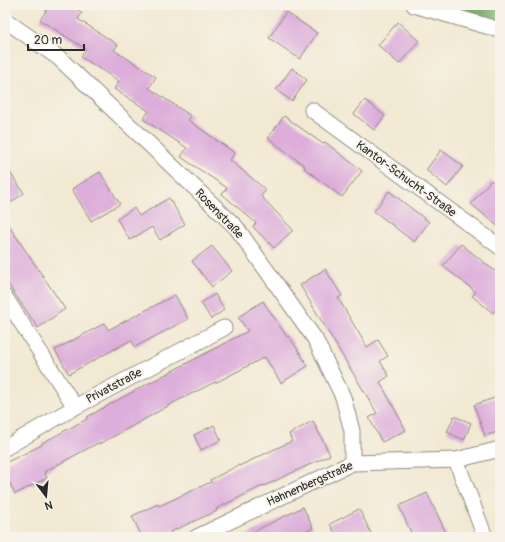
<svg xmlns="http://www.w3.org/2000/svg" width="505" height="542" font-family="Pangolin,sans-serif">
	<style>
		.forest { fill: #75ac69; stroke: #506c4a }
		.building { fill: #ddaedb }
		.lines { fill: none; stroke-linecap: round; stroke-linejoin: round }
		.street-casing { stroke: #8e8a7f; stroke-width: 17 }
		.street { stroke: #fff; stroke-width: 15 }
		.labels { text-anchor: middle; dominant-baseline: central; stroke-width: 4; stroke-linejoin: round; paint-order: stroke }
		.street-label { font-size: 12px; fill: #2b2b2b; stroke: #f7f3e8 }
	</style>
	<rect width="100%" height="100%" fill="#f7f3e8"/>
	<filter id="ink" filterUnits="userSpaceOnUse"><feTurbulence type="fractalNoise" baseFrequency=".025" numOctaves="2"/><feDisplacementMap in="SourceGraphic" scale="8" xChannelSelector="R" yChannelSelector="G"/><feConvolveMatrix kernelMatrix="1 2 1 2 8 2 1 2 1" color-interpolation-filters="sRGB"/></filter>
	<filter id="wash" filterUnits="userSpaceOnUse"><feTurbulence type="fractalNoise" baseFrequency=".012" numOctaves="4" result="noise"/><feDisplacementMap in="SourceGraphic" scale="16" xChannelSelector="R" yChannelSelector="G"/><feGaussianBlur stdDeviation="0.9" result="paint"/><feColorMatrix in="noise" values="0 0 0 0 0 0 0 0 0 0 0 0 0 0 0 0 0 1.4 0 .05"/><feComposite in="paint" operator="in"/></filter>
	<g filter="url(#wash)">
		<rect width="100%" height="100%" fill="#f2e9d3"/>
		<path class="forest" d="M 445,5 L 500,5 L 500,19 L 497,20 Z"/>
		<g id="blocks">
			<path class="building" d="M 50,5 L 71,5 L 82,13 L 78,19 L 118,45 L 114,50 L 156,77 L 149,88 L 191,116 L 188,120 L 235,153 L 230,160 L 266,190 L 261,196 L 293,230 L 274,248 L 253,227 L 256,223 L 222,194 L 227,188 L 181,157 L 187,148 L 143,119 L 149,111 L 114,89 L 119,81 L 81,57 L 86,49 L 40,20 Z
				M 286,12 L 317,33 L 300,59 L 269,38 Z
				M 398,22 L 419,41 L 399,64 L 378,45 Z
				M 292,68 L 307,80 L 292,101 L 276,90 Z
				M 365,100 L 385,116 L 374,130 L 354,114 Z
				M 284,116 L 323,144 L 325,142 L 362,171 L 342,197 L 304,168 L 305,166 L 268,138 Z
				M 441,150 L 463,166 L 447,187 L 426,170 Z
				M 5,165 L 24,193 L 5,207 Z
				M 100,172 L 120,204 L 91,221 L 72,189 Z
				M 491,180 L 500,188 L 500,228 L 471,204 Z
				M 389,191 L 429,222 L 414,242 L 374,211 Z
				M 169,198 L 185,224 L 160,240 L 152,227 L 130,240 L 117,219 L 134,208 L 139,216 Z
				M 5,220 L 65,309 L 38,328 L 5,280 Z
				M 461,244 L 500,275 L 500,304 L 493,313 L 472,296 L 476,292 L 443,266 Z
				M 212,246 L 232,271 L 212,287 L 192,261 Z
				M 325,269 L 342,296 L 338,298 L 367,347 L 378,340 L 388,356 L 380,361 L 389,376 L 380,382 L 406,430 L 382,442 L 369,418 L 377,413 L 300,285 Z
				M 215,294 L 224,310 L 211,319 L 201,303 Z
				M 175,295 L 188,319 L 135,347 L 131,340 L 69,374 L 55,350 L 105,323 L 108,330 Z
				M 263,301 L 287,337 L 289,336 L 308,366 L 281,383 L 265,357 L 215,383 L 215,382 L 177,401 L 127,429 L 99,444 L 98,443 L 44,472 L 47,478 L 15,494 L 5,473 L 5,463 L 42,445 L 42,443 L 87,419 L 87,417 L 138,389 L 248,331 L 238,317 Z
				M 500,396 L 500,431 L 485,436 L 474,405 Z
				M 454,416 L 471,423 L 464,440 L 447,432 Z
				M 313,421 L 330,455 L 264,486 L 264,485 L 216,509 L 217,511 L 170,532 L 171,533 L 162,537 L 142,537 L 132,516 L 158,504 L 159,506 L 211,482 L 210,480 L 239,465 L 239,466 L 292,441 L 289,434 Z
				M 214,425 L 221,440 L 201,450 L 194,435 Z
				M 427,493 L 448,537 L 413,537 L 399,506 Z
				M 303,507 L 313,528 L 294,537 L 243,537 Z
				M 359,509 L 373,537 L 337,537 L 330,524 Z"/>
		</g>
	</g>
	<g filter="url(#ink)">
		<use href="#blocks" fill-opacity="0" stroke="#8e8a7f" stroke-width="1"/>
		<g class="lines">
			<g class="street-casing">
				<path id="street" d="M 414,5 L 500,30
					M 5,20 L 59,58 L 236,227 L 315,339 L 343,397 L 352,431 L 352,463
					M 312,110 L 500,247
					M 5,297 L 75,407
					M 5,448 L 75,407 L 224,328
					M 456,460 L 485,537
					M 197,537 L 352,463 L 456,460 L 500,449"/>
			</g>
			<use href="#street" class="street"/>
		</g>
	</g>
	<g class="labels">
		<g class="street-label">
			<text transform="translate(406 179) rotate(36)">Kantor-Schucht-Straße</text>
			<text transform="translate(219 214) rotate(46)">Rosenstraße</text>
			<text transform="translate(114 386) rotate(-28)">Privatstraße</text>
			<text transform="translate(310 484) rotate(-24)">Hahnenbergstraße</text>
		</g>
	</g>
	<rect width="505" height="542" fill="none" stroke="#f7f3e8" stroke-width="20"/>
	<g transform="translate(46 496) rotate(164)" stroke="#f7f3e8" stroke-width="3" paint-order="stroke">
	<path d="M0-3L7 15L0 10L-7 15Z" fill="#2b2b2b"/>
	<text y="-6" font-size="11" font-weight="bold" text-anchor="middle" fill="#2b2b2b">N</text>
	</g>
	<path d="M28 44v6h56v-6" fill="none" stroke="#2b2b2b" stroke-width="2"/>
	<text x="34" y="44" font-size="12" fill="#2b2b2b" stroke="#f7f3e8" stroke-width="3" paint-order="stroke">20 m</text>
</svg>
